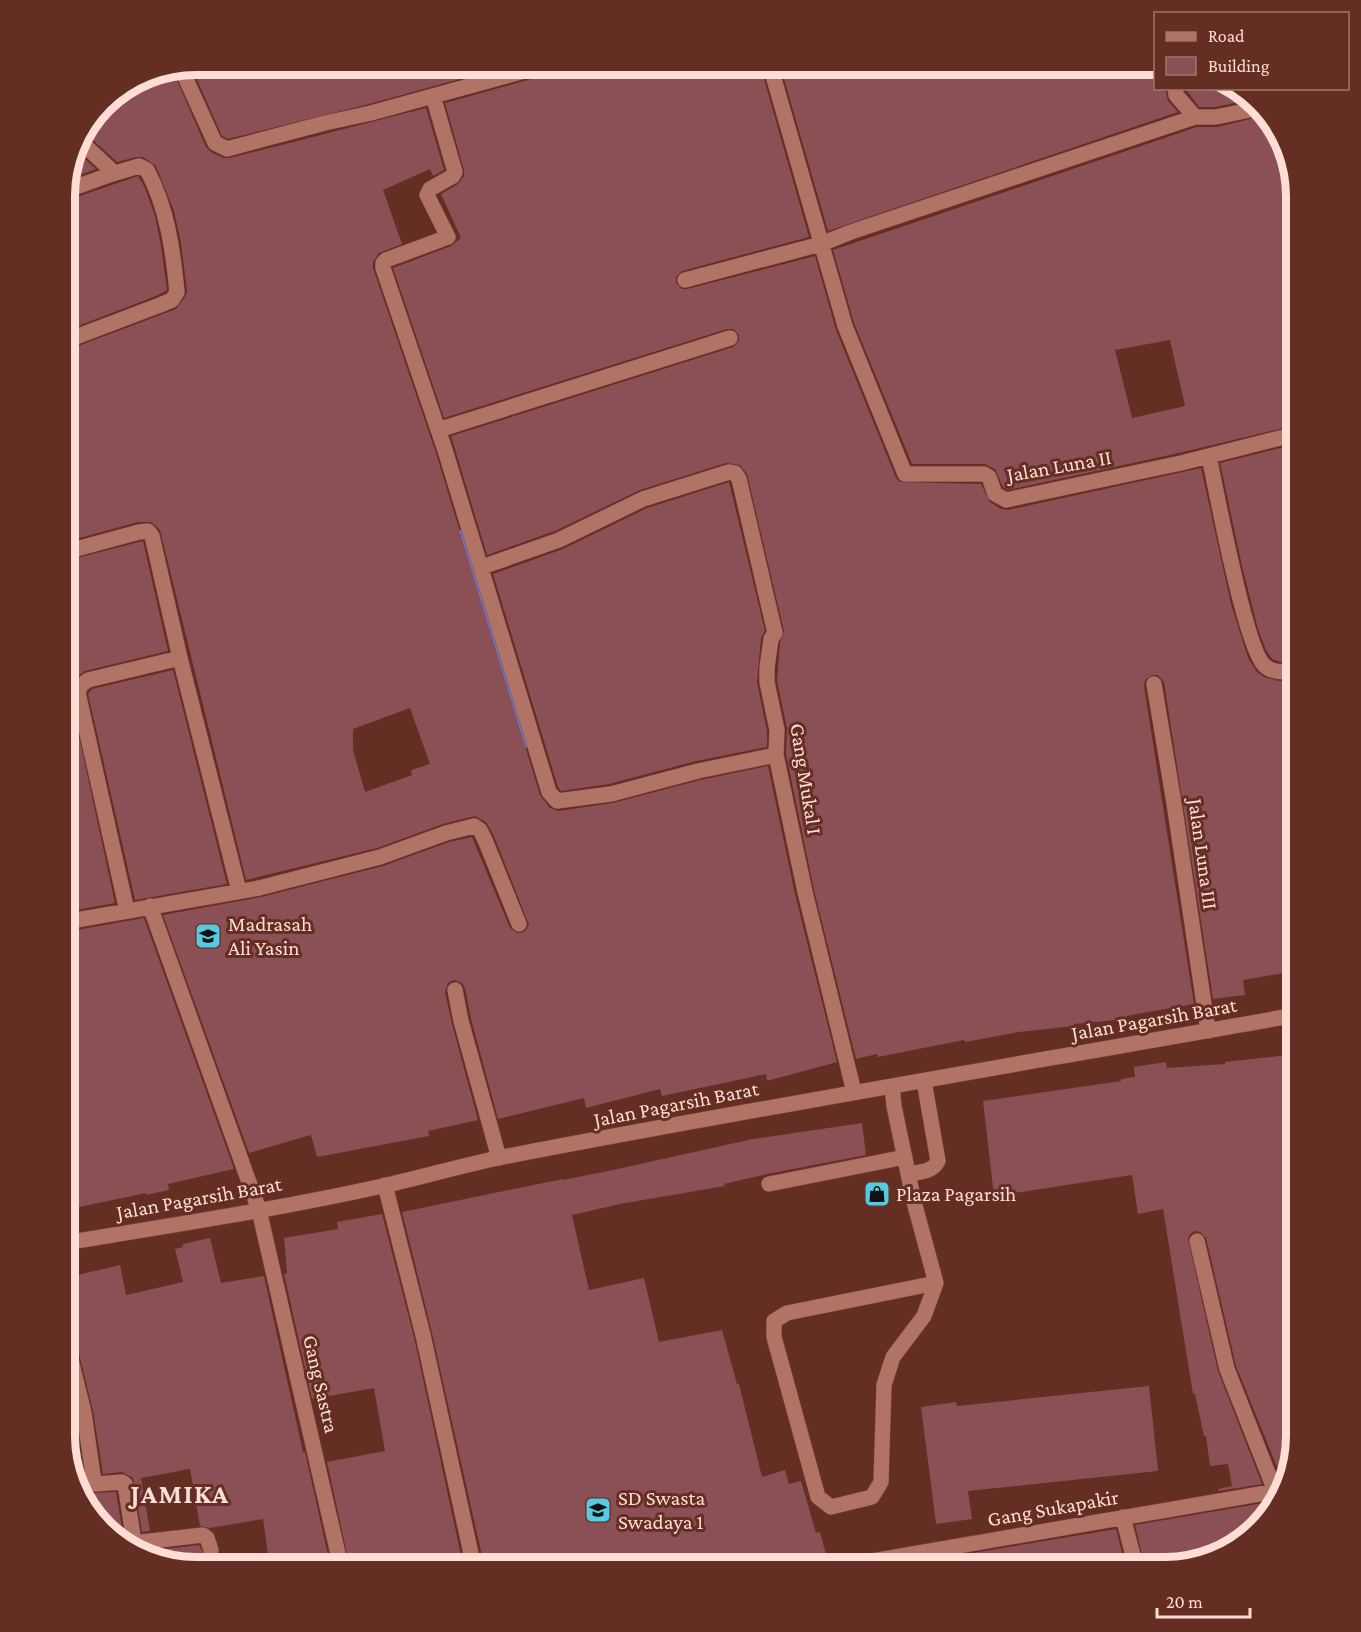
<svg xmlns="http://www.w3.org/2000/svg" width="1361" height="1632" font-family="'Crimson Pro',serif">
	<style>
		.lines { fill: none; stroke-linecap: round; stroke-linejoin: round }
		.stream { stroke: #6579d6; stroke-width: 9 }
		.building { fill: #8b4f56; fill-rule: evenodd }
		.service-casing { stroke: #7a4b42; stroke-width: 16 }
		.minor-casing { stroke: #7a4b42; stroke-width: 16 }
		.tertiary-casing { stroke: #7a4b42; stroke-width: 16 }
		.service { stroke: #b17366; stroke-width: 15 }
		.minor { stroke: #b17366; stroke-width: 15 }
		.tertiary { stroke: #b17366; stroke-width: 15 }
		.labels { text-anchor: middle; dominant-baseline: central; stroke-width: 6; stroke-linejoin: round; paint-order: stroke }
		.street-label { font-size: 21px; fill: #ffdcd4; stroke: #642e23 }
		.poi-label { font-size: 21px; fill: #ffdcd4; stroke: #642e23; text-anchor: start }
		.district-label { font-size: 27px; font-weight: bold; letter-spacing: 1.5px; fill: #f9ddd7; stroke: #642e23 }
		.rim { fill: none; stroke: #ffdcd4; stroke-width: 8 }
	</style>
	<rect width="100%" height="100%" fill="#642e23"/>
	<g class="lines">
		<path class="stream" d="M 449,539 L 462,534 L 519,722 L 527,743"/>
	</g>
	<path class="building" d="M 196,64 L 500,65 L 511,65 L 369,104 L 228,139 L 222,136 L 191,66 Z
		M 555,65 L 701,65 L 715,75 L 760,65 L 809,237 L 682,271 L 676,277 L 676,283 L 682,289 L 687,289 L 815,256 L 836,330 L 896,478 L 900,482 L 981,484 L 990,502 L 1001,509 L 1008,510 L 1201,468 L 1231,604 L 1248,658 L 1257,672 L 1264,677 L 1279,681 L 1296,680 L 1296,906 L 1287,907 L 1296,971 L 1243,980 L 1245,995 L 1213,999 L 1164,682 L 1158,675 L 1152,675 L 1145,680 L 1144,686 L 1194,1004 L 1126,1016 L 1127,1019 L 1074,1024 L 1074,1026 L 1019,1032 L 965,1042 L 964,1040 L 878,1057 L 877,1054 L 856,1059 L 814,890 L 786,754 L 787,728 L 777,681 L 780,643 L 784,631 L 747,474 L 740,465 L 726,463 L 640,490 L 555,531 L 487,555 L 451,436 L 733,347 L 739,341 L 739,335 L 733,329 L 727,329 L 444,418 L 393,268 L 451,246 L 461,238 L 441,194 L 458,184 L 464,176 L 464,170 L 445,103 L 549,74 L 553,71 Z
		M 780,65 L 1155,65 L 1155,88 L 1165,88 L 1168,101 L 1178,112 L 828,231 Z
		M 172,69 L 206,147 L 211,152 L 223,158 L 230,158 L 426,108 L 444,170 L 433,176 L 430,169 L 383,190 L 402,244 L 379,253 L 373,262 L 373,268 L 436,453 L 540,795 L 550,808 L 558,811 L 613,803 L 700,780 L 768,766 L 795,894 L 837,1062 L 767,1081 L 766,1074 L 662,1096 L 660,1089 L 586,1108 L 584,1098 L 498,1119 L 471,1019 L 465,988 L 462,983 L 454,980 L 448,983 L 445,992 L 452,1024 L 478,1120 L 428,1131 L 429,1136 L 317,1157 L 311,1135 L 249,1153 L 163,915 L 261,897 L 383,866 L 449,842 L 472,837 L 510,928 L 517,933 L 522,933 L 526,930 L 529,925 L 494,836 L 486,822 L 475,816 L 443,824 L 377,848 L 246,880 L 160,530 L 151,522 L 138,522 L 65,542 L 65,351 L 176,309 L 185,297 L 187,291 L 181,243 L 174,211 L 156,166 L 143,157 L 136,157 L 117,162 L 83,131 L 109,97 L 146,74 ZM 410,708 L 430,764 L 411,770 L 412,775 L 365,792 L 353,750 L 353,729 Z
		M 1185,88 L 1237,88 L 1250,100 L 1215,107 L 1199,107 Z
		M 1266,115 L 1274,123 L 1296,196 L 1296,425 L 1179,453 L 1008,490 L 1003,487 L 995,469 L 985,464 L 912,464 L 854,323 L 833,250 L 1197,127 L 1218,127 ZM 1170,340 L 1185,406 L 1132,418 L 1115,350 Z
		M 75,150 L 96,169 L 67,180 L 69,170 Z
		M 138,176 L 145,188 L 155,216 L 161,246 L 167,290 L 156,296 L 65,331 L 65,201 Z
		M 1296,444 L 1296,661 L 1281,662 L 1272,659 L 1266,650 L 1258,629 L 1242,566 L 1220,463 Z
		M 729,482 L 765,631 L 761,638 L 757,682 L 767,731 L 767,747 L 696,761 L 609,784 L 561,791 L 558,787 L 493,574 L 563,549 L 647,508 Z
		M 143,541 L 168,651 L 85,671 L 75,678 L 69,690 L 115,903 L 65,912 L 65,561 Z
		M 173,670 L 227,884 L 135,900 L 88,694 L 92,689 Z
		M 144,918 L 234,1169 L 168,1184 L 169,1190 L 146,1195 L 146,1193 L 65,1210 L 65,932 Z
		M 1296,1054 L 1296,1436 L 1284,1484 L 1236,1366 L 1206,1238 L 1200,1232 L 1195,1231 L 1190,1234 L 1188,1239 L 1218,1371 L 1262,1484 L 1218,1491 L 1218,1489 L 1232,1486 L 1228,1464 L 1210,1466 L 1206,1436 L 1204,1436 L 1195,1394 L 1193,1394 L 1163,1209 L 1138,1214 L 1132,1175 L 994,1196 L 983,1101 L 1121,1081 L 1121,1079 L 1135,1077 L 1134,1067 L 1166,1062 L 1167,1068 L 1225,1064 L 1225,1062 Z
		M 862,1123 L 866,1155 L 767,1174 L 724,1184 L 725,1186 L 620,1204 L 572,1215 L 589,1290 L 644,1278 L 659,1342 L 722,1330 L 737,1384 L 739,1384 L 762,1477 L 785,1470 L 789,1484 L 801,1481 L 816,1533 L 820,1532 L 828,1562 L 801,1568 L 543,1568 L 540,1555 L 488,1568 L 474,1568 L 479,1565 L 482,1556 L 432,1333 L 402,1212 L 563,1179 L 563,1180 L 613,1170 L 753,1139 Z
		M 382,1214 L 414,1337 L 462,1560 L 465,1565 L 472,1568 L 350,1568 L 327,1462 L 385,1451 L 374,1388 L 312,1399 L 284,1274 L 287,1273 L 284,1238 L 338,1229 L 337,1222 Z
		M 210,1238 L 221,1283 L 264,1276 L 303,1452 L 305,1452 L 330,1564 L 312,1568 L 270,1568 L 263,1519 L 210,1528 L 200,1526 L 190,1469 L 141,1478 L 150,1531 L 142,1532 L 133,1478 L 122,1472 L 103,1474 L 93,1411 L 74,1333 L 72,1328 L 65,1325 L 65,1278 L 120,1265 L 126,1295 L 183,1282 L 175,1249 L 183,1247 L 183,1244 Z
		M 65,1374 L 74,1415 L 84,1483 L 87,1489 L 93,1493 L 116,1492 L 123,1534 L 117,1537 L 87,1509 L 64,1436 Z
		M 1149,1386 L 1158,1471 L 968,1491 L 972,1519 L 936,1524 L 921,1407 L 956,1402 L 957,1406 Z
		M 1269,1502 L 1273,1508 L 1238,1545 L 1165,1568 L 1145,1568 L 1135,1525 Z
		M 1116,1529 L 1126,1568 L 975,1568 L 973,1553 Z
		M 199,1545 L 206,1558 L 208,1568 L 196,1568 L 139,1552 Z"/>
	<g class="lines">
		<g class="service-casing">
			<path id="service" d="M 892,1087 L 894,1106 L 914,1202 L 936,1283 L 924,1316 L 893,1357 L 884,1385 L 881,1482 L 872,1497 L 831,1507 L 818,1497 L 774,1337 L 774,1321 L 787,1313 L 936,1283
				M 908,1174 C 919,1172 933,1172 938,1161 L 924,1081
				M 769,1184 L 905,1157"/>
		</g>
		<g class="minor-casing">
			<path id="minor" d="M 770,65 L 845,326 L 905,474 L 984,474 L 989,477 L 995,494 L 1006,500 L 1181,463 L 1296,434
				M 181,68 L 215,143 L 227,149 L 325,123 L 371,113 L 546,65
				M 1175,88 L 1176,95 L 1195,117 L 1216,117 L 1259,108
				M 433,96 L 455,172 L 453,176 L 430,189 L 427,195 L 448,237 L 386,260 L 383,263 L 383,268 L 445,450 L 549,792 L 557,801 L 611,794 L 698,771 L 776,755
				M 65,191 L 112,174 L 111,170 L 78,139
				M 685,280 L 821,244 L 851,232 L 1195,117
				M 65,341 L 160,305 L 172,300 L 177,292 C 173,250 167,207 147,170 L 139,166 L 112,174
				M 438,430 L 730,338
				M 1209,456 C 1216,490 1246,651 1265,666 C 1273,673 1287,672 1296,670
				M 65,552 L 139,532 L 148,531 L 152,536 L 180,658 L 239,891
				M 482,567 L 559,540 L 643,499 L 729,472 L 735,473 L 739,479 L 775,633 L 771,639 L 767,668 L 767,682 L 777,730 L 776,755 L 805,892 L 854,1092
				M 1154,684 L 1174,803 L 1208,1031
				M 150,906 L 259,1210 L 341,1567
				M 127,911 L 78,693 L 81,685 L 88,680 L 180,658
				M 65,922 L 259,888 L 380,857 L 446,833 L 474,826 L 480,830 L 485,840 L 519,924
				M 455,990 L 461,1021 L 499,1158
				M 385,1185 L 423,1335 L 472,1558
				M 1197,1241 L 1227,1369 L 1279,1501
				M 65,1335 L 84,1413 L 94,1482 L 96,1484 L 122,1482 L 125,1484 L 134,1542
				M 1123,1517 L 1136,1567
				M 124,1544 L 203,1535 L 207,1538 L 211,1550
				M 923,1552 L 926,1567
				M 837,1567 L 1277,1491"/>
		</g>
		<g class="tertiary-casing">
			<path id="tertiary" d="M 65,1243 C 172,1225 280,1209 387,1185 C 426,1176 464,1165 503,1157 C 767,1106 1032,1062 1296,1015"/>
		</g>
		<use href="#service" class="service"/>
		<use href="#minor" class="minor"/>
		<use href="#tertiary" class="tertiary"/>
	</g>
	<defs>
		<g id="school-square" transform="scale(1.35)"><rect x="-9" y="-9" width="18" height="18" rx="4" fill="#55cae0" stroke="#642e23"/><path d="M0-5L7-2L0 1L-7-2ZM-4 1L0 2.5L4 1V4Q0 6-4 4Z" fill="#111"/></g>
		<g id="shop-square" transform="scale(1.35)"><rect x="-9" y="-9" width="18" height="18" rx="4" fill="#55cae0" stroke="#642e23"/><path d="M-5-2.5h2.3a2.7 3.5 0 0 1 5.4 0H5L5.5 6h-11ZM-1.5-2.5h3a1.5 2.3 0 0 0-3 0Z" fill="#111"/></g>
	</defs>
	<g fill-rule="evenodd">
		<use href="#school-square" x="208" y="936"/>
		<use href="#shop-square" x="877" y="1194"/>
		<use href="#school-square" x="598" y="1510"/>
	</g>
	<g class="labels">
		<g class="street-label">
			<text transform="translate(1059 466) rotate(-10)">Jalan Luna II</text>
			<text transform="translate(806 779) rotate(81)">Gang Mukal I</text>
			<text transform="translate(1203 854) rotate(82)">Jalan Luna III</text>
			<text transform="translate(1154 1019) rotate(-10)">Jalan Pagarsih Barat</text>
			<text transform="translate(676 1104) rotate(-11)">Jalan Pagarsih Barat</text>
			<text transform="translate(199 1198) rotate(-10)">Jalan Pagarsih Barat</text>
			<text transform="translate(321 1384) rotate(77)">Gang Sastra</text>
			<text transform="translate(1053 1508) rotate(-10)">Gang Sukapakir</text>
		</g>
		<g class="poi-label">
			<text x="228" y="924">Madrasah<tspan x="228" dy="24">Ali Yasin</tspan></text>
			<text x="896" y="1194">Plaza Pagarsih</text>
			<text x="618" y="1498">SD Swasta<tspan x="618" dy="24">Swadaya 1</tspan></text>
		</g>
		<g class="district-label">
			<text x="180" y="1494">JAMIKA</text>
		</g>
	</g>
	<path d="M0 0H1361V1632H0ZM196 75H1165A121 121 0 0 1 1286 196V1436A121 121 0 0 1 1165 1557H196A121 121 0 0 1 75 1436V196A121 121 0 0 1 196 75Z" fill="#642e23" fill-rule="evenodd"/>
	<path class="rim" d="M196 75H1165A121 121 0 0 1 1286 196V1436A121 121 0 0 1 1165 1557H196A121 121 0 0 1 75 1436V196A121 121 0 0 1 196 75Z"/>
	<rect x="1154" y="12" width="195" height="78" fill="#642e23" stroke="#a2746a" stroke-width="1.5"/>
	<rect x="1166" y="32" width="30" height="9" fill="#b17366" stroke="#a2746a" stroke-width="1.5"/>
	<text x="1208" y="42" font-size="18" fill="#ffdcd4">Road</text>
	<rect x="1166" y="57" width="30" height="18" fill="#8b4f56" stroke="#a2746a" stroke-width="1.5"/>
	<text x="1208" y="72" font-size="18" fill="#ffdcd4">Building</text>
	<path d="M1157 1608v9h93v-9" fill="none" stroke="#ffdcd4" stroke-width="3"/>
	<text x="1166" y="1608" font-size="18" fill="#ffdcd4" stroke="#642e23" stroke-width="4.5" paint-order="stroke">20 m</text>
</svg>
